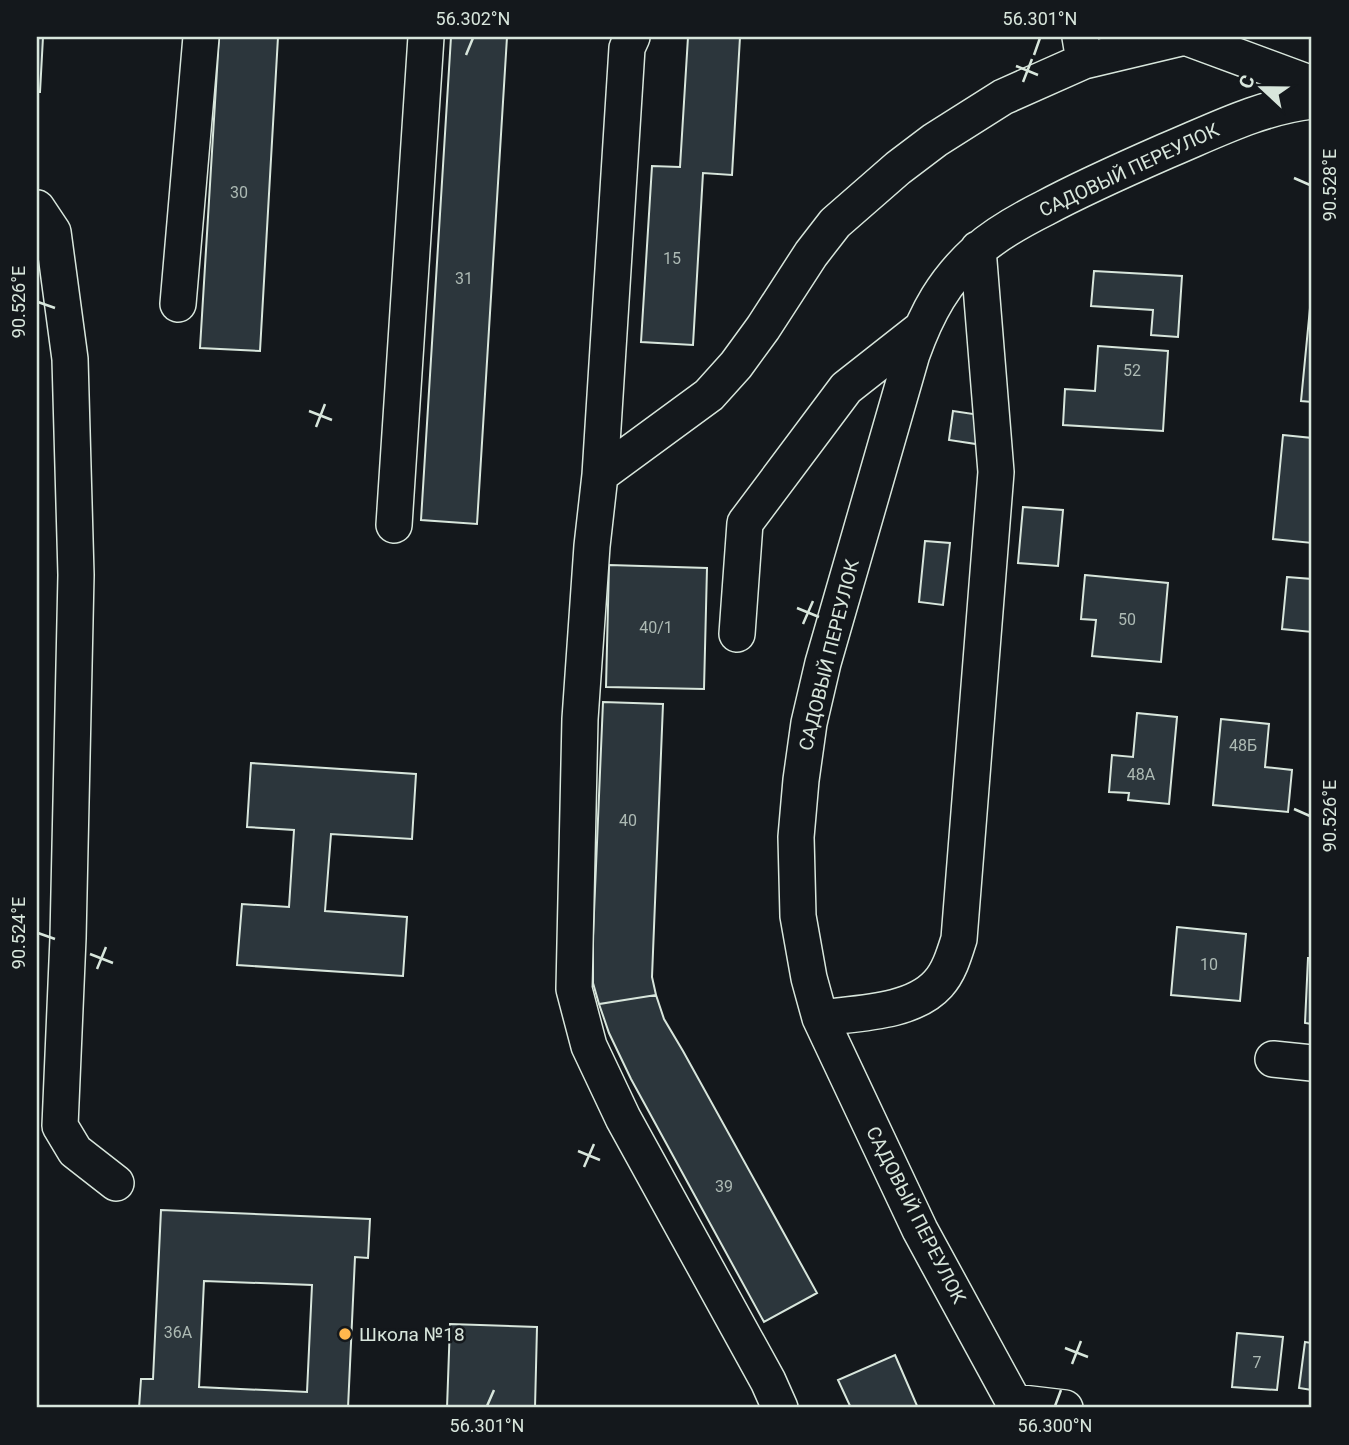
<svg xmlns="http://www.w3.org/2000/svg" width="1349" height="1445" font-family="Roboto,sans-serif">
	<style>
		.building { fill: #2c363c; stroke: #d8e6dc; stroke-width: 2; fill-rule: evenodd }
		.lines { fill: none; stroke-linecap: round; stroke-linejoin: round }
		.minor-casing { stroke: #d8e6dc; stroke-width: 38 }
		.minor { stroke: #14181c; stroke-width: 35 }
		.ticks { fill: none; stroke: #d8e6dc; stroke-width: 2.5 }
		.poi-dot { fill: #ffb74d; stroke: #14181c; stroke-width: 2.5 }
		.labels { text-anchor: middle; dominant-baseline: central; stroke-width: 5; stroke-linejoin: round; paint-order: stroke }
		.number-label { font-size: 16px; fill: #adbab4 }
		.street-label { font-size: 19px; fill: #d8e6dc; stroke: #14181c }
		.poi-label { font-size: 19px; fill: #d8e6dc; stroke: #14181c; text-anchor: start }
		.neatline { fill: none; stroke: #d8e6dc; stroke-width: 2.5 }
		.ticks-label { font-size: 18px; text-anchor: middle; fill: #d8e6dc }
	</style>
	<rect width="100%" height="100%" fill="#14181c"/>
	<path class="building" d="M 37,37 L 43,37 L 40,92 L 37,92 Z
		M 219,37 L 278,37 L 260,351 L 200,348 Z
		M 451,37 L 507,37 L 477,524 L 421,520 Z
		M 688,37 L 740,37 L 732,175 L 703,173 L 693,345 L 641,342 L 652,166 L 680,167 Z
		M 1094,271 L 1182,276 L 1178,337 L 1151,335 L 1153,310 L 1091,306 Z
		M 1310,308 L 1312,308 L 1312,402 L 1301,401 Z
		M 1098,346 L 1168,351 L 1163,431 L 1063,425 L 1065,389 L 1095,391 Z
		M 953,411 L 980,415 L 976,444 L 949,440 Z
		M 1283,435 L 1312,438 L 1312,543 L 1273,539 Z
		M 1023,507 L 1063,510 L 1058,566 L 1018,563 Z
		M 925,541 L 950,543 L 943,605 L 919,602 Z
		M 609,565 L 707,568 L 704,689 L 606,687 Z
		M 1085,575 L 1168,583 L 1161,662 L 1092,656 L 1096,620 L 1081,619 Z
		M 1287,577 L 1312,579 L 1312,632 L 1282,629 Z
		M 603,702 L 663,704 L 652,977 L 656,995 L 599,1004 L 593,983 L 593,936 Z
		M 1137,713 L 1177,717 L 1169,804 L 1128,800 L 1129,793 L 1109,792 L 1112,755 L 1133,757 Z
		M 1221,719 L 1269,724 L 1265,767 L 1292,770 L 1288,812 L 1213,805 Z
		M 251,763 L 416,774 L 412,839 L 331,834 L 325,911 L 407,917 L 403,976 L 237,965 L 242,904 L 289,907 L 294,830 L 247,827 Z
		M 1177,927 L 1246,934 L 1240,1001 L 1171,995 Z
		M 1308,958 L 1312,958 L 1312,1024 L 1305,1023 Z
		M 656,995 L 664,1019 L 683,1051 L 817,1293 L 764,1322 L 631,1079 L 609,1033 L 599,1004 Z
		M 161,1210 L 370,1219 L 368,1258 L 355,1257 L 348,1408 L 139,1408 L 141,1379 L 153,1379 ZM 204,1281 L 312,1285 L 307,1392 L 199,1387 Z
		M 450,1324 L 537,1327 L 535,1408 L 447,1408 Z
		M 1237,1333 L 1283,1337 L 1277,1390 L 1232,1387 Z
		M 1305,1342 L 1312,1343 L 1312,1390 L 1299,1388 Z
		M 895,1355 L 918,1408 L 851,1408 L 838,1380 Z"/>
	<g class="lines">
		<g class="minor-casing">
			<path id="minor" d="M 1080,37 L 1084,61 L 1185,37 L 1312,84
				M 37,208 L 53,232 L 70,359 L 76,575 L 68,938 L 60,1126 L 75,1151 L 116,1183
				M 178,304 L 201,37
				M 600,475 L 627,48 L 632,37
				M 394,525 L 426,37
				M 737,634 L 745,523 L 846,388 L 921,329
				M 820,1018 C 857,1013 912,1013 938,984 C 949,972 954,955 959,939 L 996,472 L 978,249
				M 1273,1059 L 1312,1063
				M 1014,1402 L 1065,1408
				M 780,1408 L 768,1381 L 623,1118 L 589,1046 L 574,989 L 580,719 L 592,546 L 600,475 L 709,395 L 736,365 L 763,328 L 811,254 L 835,223 L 898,168 L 935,140 L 1003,97 L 1084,61
				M 1017,1408 L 920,1230 L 820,1018 L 809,978 L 798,916 L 796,837 L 801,780 L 809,723 L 823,663 L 912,354 C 927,312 944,281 977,251 C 997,233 1021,220 1045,208 C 1084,187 1125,169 1166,151 C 1214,131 1260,107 1312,101"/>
		</g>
		<use href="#minor" class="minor"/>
	</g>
	<path class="ticks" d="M 466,55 L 473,38M 1034,55 L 1040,38M 1016,66 L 1038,75M 1023,82 L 1032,59M 1294,178 L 1310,185M 38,302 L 55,308M 309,411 L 332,420M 316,427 L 325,404M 797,608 L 819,617M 803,624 L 813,601M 1294,809 L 1310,816M 38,933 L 55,939M 90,954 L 113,963M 97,969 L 106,947M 578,1151 L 600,1160M 584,1167 L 594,1144M 1065,1348 L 1088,1357M 1072,1364 L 1081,1341M 487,1406 L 494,1390M 1055,1406 L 1061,1390"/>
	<circle class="poi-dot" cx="345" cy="1334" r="7"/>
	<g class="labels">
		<g class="number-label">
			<text x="239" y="192">30</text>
			<text x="672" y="258">15</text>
			<text x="464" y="278">31</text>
			<text x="1132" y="370">52</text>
			<text x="1127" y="619">50</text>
			<text x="656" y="627">40/1</text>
			<text x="1243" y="745">48Б</text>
			<text x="1141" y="774">48А</text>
			<text x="628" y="820">40</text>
			<text x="1209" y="964">10</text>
			<text x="724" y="1186">39</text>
			<text x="178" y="1332">36А</text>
			<text x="1257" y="1362">7</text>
		</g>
		<g class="street-label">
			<text transform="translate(1129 170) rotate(-25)">САДОВЫЙ ПЕРЕУЛОК</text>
			<text transform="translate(829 655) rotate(-76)">САДОВЫЙ ПЕРЕУЛОК</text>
			<text transform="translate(916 1215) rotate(63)">САДОВЫЙ ПЕРЕУЛОК</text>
		</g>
		<g class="poi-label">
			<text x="359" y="1334">Школа №18</text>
		</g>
	</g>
	<rect width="1349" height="1445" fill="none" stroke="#14181c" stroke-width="77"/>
	<g transform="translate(1262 88) rotate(292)" stroke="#14181c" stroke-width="5" paint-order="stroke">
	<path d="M0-5L12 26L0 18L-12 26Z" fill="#d8e6dc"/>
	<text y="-10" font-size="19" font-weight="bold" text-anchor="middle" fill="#d8e6dc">С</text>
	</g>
	<rect x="38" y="38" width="1272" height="1368" class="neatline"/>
	<g class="ticks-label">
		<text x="473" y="25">56.302°N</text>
		<text x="1040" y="25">56.301°N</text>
		<text transform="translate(1330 185) rotate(-90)" y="6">90.528°E</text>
		<text transform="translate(19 302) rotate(-90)" y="6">90.526°E</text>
		<text transform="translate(1330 816) rotate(-90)" y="6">90.526°E</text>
		<text transform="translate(19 933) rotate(-90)" y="6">90.524°E</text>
		<text x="487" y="1432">56.301°N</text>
		<text x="1055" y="1432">56.300°N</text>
	</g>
</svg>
